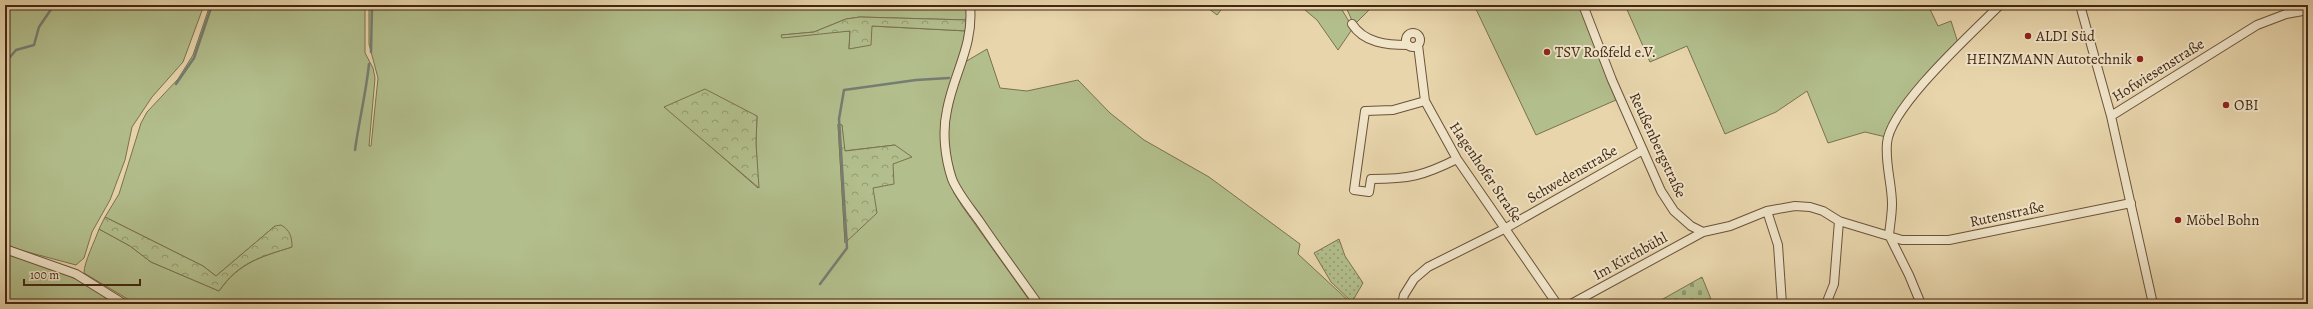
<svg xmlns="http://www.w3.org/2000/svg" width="2313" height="309" font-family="Alegreya,serif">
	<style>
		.grass { fill: #b2be8c; stroke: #7a724f; fill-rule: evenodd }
		.forest { fill: url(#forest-crowns); stroke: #7a724f }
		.cemetery { fill: url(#cemetery-stones); stroke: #7a724f }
		.park { fill: url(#park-dots); stroke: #7a724f }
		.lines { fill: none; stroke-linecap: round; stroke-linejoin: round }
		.stream { stroke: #767d72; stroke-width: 2.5 }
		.minor-casing { stroke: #6c5238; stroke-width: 10 }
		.minor { stroke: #f0e4c9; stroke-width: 8 }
		.poi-dot { fill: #8f2418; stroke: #f0e4c9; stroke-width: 1.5 }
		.labels { text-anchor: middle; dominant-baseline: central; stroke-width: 4; stroke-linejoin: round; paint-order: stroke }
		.poi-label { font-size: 15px; fill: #422712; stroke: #f0e4c9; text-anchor: start }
		.street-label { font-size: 15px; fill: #422712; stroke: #f0e4c9 }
	</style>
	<defs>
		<pattern id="forest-crowns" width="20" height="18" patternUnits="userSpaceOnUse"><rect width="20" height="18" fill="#b2be8c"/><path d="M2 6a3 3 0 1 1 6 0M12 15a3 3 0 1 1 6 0" fill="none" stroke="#929a71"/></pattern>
		<pattern id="cemetery-stones" width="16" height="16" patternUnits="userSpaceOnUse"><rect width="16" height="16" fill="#b2be8c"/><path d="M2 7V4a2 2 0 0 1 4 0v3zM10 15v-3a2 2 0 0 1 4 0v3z" fill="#929a71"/></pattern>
		<pattern id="park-dots" width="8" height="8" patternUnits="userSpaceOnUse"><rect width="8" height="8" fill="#b2be8c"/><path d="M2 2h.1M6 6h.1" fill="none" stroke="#929a71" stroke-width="1.8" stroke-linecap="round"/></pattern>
	</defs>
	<rect width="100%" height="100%" fill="#e8d5ac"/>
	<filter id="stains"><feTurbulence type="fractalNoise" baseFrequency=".005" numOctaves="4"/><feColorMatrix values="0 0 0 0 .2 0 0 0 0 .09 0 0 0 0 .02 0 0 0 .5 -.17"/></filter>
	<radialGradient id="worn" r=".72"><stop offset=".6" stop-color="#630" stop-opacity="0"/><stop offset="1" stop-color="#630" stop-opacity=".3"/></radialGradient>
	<path class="grass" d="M 5,5 L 204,5 L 183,62 L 152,97 L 132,127 L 125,160 L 110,200 L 92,232 L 84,258 L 76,265 L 5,246 Z
		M 210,5 L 365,5 L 365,53 L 373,68 L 375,78 L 369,146 L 371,146 L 378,78 L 369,44 L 369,5 L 967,5 L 968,20 L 860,17 L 846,19 L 814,32 L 782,35 L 850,31 L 849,49 L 871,26 L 967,31 L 944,114 L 948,175 L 954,193 L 962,206 L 1032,304 L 136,304 L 84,273 C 84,262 95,241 99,229 L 130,246 L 151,262 L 219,291 C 239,263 260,257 292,247 L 275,226 L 216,276 L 203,266 L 105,217 L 119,194 L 141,123 L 147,112 L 178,79 L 193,55 ZM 665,107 L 757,116 L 756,143 L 758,188 ZM 838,124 L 842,125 L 844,151 L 895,145 L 893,164 L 873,188 L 845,242 Z
		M 1204,5 L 1225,5 L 1217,15 Z
		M 1299,5 L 1339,5 L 1353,28 L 1338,50 L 1317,20 Z
		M 1345,5 L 1374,5 L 1354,25 Z
		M 1474,5 L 1580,5 L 1616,100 L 1536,135 Z
		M 1625,5 L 1928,5 L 1938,26 L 1951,21 L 1958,43 L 1886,137 L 1865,132 L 1828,143 L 1807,91 L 1776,112 L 1725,134 L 1687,46 L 1650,62 Z
		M 987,49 L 1000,88 L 1027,91 L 1078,80 L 1110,113 L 1144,140 L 1209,177 L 1300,244 L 1298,254 L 1352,304 L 1041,304 L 969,204 L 955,178 L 949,153 L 948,130 L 950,111 L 965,62 Z
		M 5,254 L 61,271 L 121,304 L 5,304 Z"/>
	<path class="forest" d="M 860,17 L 968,20 L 967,31 L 872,26 L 871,45 L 849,49 L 850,31 L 782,38 L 781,35 L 814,32 L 846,19 Z
		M 705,89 L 757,116 L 756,143 L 759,188 L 664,107 Z
		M 838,124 L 842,125 L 845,151 L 895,145 L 912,157 L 893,164 L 894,184 L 873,188 L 877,213 L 845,243 Z
		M 105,217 L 203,266 L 216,276 L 275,226 L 281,225 C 290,230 292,237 292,247 C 260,257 239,262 219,291 L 151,262 L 130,246 L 99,229 Z"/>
	<path class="cemetery" d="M 1702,277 L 1713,304 L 1654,304 Z"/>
	<path class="park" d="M 1339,239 L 1345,256 L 1363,283 L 1352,302 L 1331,282 L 1314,253 Z"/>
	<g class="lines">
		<path class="stream" d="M 371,52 L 372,5
			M 5,63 L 16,50 L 34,45 L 39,27 L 54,5
			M 176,84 L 194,58 L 212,5
			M 355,150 C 359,121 366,93 369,64
			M 820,284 L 847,248 L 839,119 L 844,90 L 916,80 L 949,78"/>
		<g class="minor-casing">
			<path id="minor" d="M 970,5 C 974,46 954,72 947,110 C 942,132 945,158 952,179 C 958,194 971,209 980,222 C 999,250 1019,277 1038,304
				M 1583,5 L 1612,80 L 1661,191 L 1674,211 L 1691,226 L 1703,232 L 1730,226 L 1767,211 L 1795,206 L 1810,207 L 1823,211 L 1839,221 L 1902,240 L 1949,240 L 2131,203
				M 2080,5 L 2111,116
				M 1352,24 C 1364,43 1387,45 1408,45
				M1406 40a7 7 0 1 1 14 0a7 7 0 1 1-14 0Z
				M 1418,45 L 1425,101 L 1457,159 L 1557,304
				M 1425,101 L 1393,110 L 1365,111 L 1354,190 L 1369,192 L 1371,179 C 1409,179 1423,176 1457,159
				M 1767,211 L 1778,245 L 1782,304
				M 1889,235 C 1890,225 1892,214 1892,204 C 1892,184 1885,164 1887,143 C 1890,107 1972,33 2000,5
				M 1889,235 L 1909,275 L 1921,304
				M 5,249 L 76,274 L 124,304
				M 1402,304 L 1404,295 L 1414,279 L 1428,267 L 1506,228 L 1643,150
				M 1571,304 L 1703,232
				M 1826,304 L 1834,284 L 1839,221
				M 2153,304 L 2111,116 L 2257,25 L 2286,14 L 2308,10"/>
		</g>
		<use href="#minor" class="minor"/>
	</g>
	<g class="poi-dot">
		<circle cx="2028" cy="36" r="4"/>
		<circle cx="1547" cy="52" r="4"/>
		<circle cx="2140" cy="59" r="4"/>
		<circle cx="2226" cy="105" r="4"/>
		<circle cx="2178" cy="220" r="4"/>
	</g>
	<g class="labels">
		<g class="poi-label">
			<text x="2036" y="36">ALDI Süd</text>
			<text x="1555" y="52">TSV Roßfeld e.V.</text>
			<text x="2132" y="59" text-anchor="end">HEINZMANN Autotechnik</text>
			<text x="2234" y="105">OBI</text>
			<text x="2186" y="220">Möbel Bohn</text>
		</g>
		<g class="street-label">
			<text transform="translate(2158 70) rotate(-32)">Hofwiesenstraße</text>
			<text transform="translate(1658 145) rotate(65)">Reußenbergstraße</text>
			<text transform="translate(1486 172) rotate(56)">Hagenhofer Straße</text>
			<text transform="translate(1572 174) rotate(-30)">Schwedenstraße</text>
			<text transform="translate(2007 214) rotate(-12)">Rutenstraße</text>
			<text transform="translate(1630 256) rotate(-29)">Im Kirchbühl</text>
		</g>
	</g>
	<rect width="2313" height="309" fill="none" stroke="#e8d5ac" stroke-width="20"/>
	<rect x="6" y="6" width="2301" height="297" fill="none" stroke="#422712" stroke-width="2"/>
	<rect x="10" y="10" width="2293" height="289" fill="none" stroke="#422712"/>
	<path d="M24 279v6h116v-6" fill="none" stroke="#422712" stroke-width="2"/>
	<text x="30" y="279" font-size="12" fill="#422712" stroke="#f0e4c9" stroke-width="3" paint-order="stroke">100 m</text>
	<rect width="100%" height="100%" filter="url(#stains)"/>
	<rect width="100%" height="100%" fill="url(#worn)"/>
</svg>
